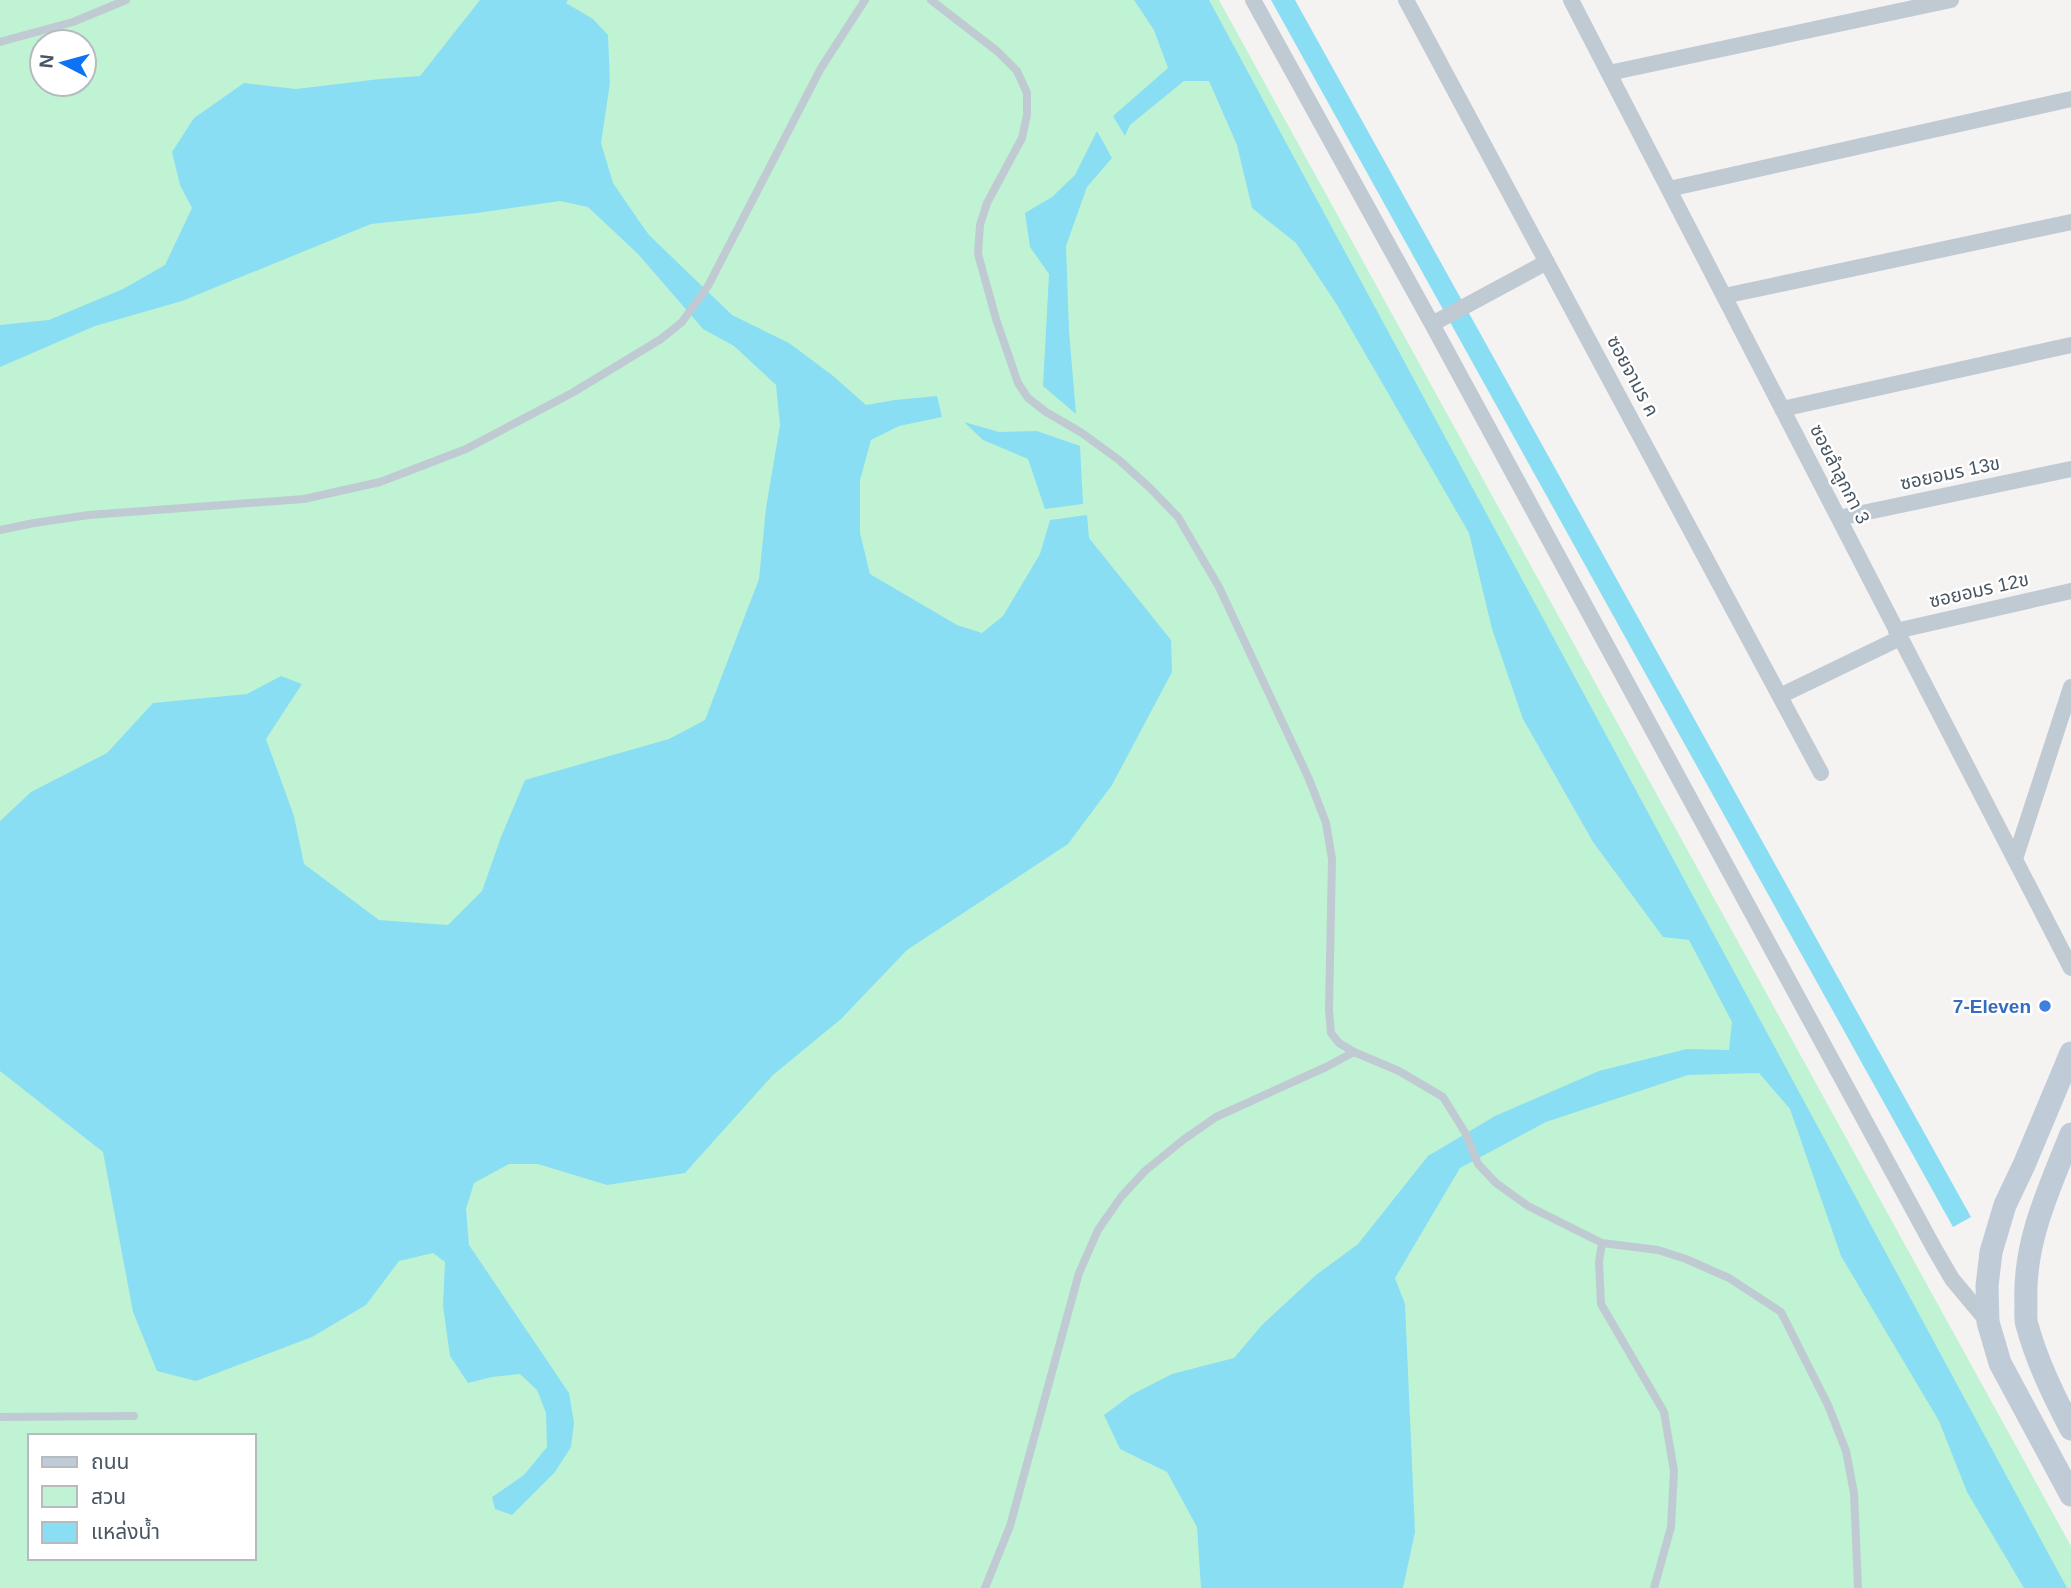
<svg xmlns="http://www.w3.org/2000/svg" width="2071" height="1588" font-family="Arial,'Noto Sans Thai',sans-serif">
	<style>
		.green { fill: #c0f3d3; fill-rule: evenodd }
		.water { fill: #8adef3 }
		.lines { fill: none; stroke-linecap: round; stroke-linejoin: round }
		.lane { stroke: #c0cad3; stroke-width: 8 }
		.street { stroke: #c0cad3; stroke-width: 16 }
		.secondary { stroke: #bfcbd7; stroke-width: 23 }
		.shop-dot { fill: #3f7fe0; stroke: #fff; stroke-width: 2.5 }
		.labels { text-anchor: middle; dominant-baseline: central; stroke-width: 5; stroke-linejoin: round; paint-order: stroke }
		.street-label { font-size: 19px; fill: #485662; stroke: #fff }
		.shop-label { font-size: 19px; font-weight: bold; fill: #366cbe; stroke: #fff; text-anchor: end }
	</style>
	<rect width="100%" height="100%" fill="#f5f2f2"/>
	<path class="green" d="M 0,0 L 1219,0 L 2071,1546 L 2071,1588 L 0,1588 ZM 42,42 L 84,42 L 84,84 L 42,84 ZM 30,1436 L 254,1436 L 254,1558 L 30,1558 Z"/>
	<path class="water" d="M 480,0 L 568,0 L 566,3 L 593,19 L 608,35 L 610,83 L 601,143 L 613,183 L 639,221 L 649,235 L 732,315 L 789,343 L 832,375 L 866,405 L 895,400 L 937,396 L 942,417 L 899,426 L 871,440 L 860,480 L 860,533 L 870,574 L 957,625 L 982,633 L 1003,616 L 1040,554 L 1050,520 L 1087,515 L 1089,538 L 1171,640 L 1172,672 L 1112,785 L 1068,844 L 907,950 L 841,1019 L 773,1075 L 685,1173 L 607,1185 L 538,1164 L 509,1164 L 474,1183 L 466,1209 L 469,1245 L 569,1393 L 574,1423 L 571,1447 L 555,1472 L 512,1515 L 495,1509 L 492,1497 L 524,1475 L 547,1447 L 546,1413 L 537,1390 L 520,1374 L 492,1377 L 468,1383 L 450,1356 L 443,1306 L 445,1262 L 433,1253 L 399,1261 L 366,1305 L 312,1337 L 196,1381 L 157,1371 L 133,1312 L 103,1152 L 0,1071 L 0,821 L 31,792 L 107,753 L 153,703 L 247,694 L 281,676 L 302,684 L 266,739 L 294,816 L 304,864 L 379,920 L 448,925 L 482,891 L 501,837 L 525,780 L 669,739 L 705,720 L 759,579 L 766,508 L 780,425 L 776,385 L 734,346 L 703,329 L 638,254 L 588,207 L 560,201 L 477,213 L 371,224 L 182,301 L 95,326 L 0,367 L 0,325 L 49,320 L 123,289 L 165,265 L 192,208 L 180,185 L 172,152 L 194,118 L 244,83 L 296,89 L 380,79 L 420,76 Z
		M 1134,0 L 1209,0 L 2067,1588 L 2024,1588 L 1967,1492 L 1939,1421 L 1841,1256 L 1790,1109 L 1759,1073 L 1688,1075 L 1546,1122 L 1460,1168 L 1395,1278 L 1405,1304 L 1415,1532 L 1403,1588 L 1201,1588 L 1197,1527 L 1167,1472 L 1120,1449 L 1104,1415 L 1131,1395 L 1172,1374 L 1234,1358 L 1262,1325 L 1316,1275 L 1358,1244 L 1428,1156 L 1495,1116 L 1599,1071 L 1687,1049 L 1729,1050 L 1732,1022 L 1689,940 L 1663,937 L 1593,842 L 1523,719 L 1492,629 L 1469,533 L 1337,305 L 1296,243 L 1252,208 L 1237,145 L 1209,81 L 1184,81 L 1130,125 L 1125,136 L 1113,116 L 1168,68 L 1154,30 Z
		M 1271,0 L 1295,0 L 1971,1217 L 1953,1227 Z
		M 1097,131 L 1112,158 L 1087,187 L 1066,246 L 1069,331 L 1076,414 L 1043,386 L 1049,274 L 1030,247 L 1025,213 L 1052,197 L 1075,175 Z
		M 964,422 L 999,432 L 1037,431 L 1080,446 L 1083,504 L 1045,509 L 1028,459 L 983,440 Z"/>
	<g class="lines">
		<path class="lane" d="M 931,0 L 997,51 L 1017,71 L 1027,93 L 1027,115 L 1022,138 L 987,203 L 980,225 L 978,254 L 996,319 L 1018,383 L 1028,398 L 1046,412 L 1082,433 L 1119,460 L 1151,489 L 1178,517 L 1219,587 L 1309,779 L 1326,823 L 1332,859 L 1329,1010 L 1331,1033 L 1339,1043 L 1354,1052 L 1399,1071 L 1443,1097 L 1466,1134 L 1478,1164 L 1496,1183 L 1528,1206 L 1602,1243 L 1599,1262 L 1601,1304 L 1664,1412 L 1674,1471 L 1671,1527 L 1654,1588
			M 0,42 L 73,22 L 126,0
			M 0,530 L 34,523 L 89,515 L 304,499 L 380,482 L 466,449 L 572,393 L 661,339 L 682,322 L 708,286 L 821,68 L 865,0
			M 1602,1243 L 1658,1250 L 1686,1259 L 1729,1278 L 1781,1312 L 1828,1405 L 1846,1451 L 1854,1493 L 1858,1588
			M 0,1417 L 134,1416
			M 985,1588 L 1010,1526 L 1079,1273 L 1098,1230 L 1121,1197 L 1145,1171 L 1183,1140 L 1216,1117 L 1326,1067 L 1354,1052"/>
		<path class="street" d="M 1253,0 L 1432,324 L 1934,1248 L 1952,1279 L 1988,1322
			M 1406,0 L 1821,773
			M 1571,0 L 2071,968
			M 1609,73 L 1951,0
			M 1669,189 L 2071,99
			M 1724,296 L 2071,222
			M 1432,324 L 1547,262
			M 1782,409 L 2071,345
			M 1839,518 L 2071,469
			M 1896,631 L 2071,591
			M 1780,696 L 1900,638
			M 2015,859 L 2071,687"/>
		<path class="secondary" d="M 2071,1053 L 2024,1165 L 2005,1205 L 1991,1252 L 1987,1286 L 1988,1322 L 2000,1363 L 2071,1495
			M 2071,1134 C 2049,1189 2023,1243 2026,1304 C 2026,1311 2025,1319 2027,1325 C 2037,1362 2054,1396 2071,1429"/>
	</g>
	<circle class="shop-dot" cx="2045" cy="1006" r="7"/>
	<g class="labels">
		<g class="street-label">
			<text transform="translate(1633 376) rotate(62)">ซอยจามร ค</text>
			<text transform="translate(1950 473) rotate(-12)">ซอยอมร 13ข</text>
			<text transform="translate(1840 474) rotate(63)">ซอยลำลูกกา 3</text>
			<text transform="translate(1979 590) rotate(-13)">ซอยอมร 12ข</text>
		</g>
		<g class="shop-label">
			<text x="2031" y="1006">7-Eleven</text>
		</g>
	</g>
	<rect x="28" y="1434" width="228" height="126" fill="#ffffff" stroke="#b6bbc0" stroke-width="2"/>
	<rect x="42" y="1457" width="35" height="10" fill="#bfcbd7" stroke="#b6bbc0" stroke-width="2"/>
	<text x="91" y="1469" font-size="21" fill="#485662">ถนน</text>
	<rect x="42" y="1486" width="35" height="21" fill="#c0f3d3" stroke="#b6bbc0" stroke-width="2"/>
	<text x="91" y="1504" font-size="21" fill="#485662">สวน</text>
	<rect x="42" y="1522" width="35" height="21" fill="#8adef3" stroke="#b6bbc0" stroke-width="2"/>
	<text x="91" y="1539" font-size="21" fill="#485662">แหล่งน้ำ</text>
	<g transform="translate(63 63) rotate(276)"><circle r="33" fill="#ffffff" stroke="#b6bbc0" stroke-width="2"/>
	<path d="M0-5L12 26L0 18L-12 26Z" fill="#0d73f4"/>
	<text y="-10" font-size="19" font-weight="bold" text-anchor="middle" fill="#485662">N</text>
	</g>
</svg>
